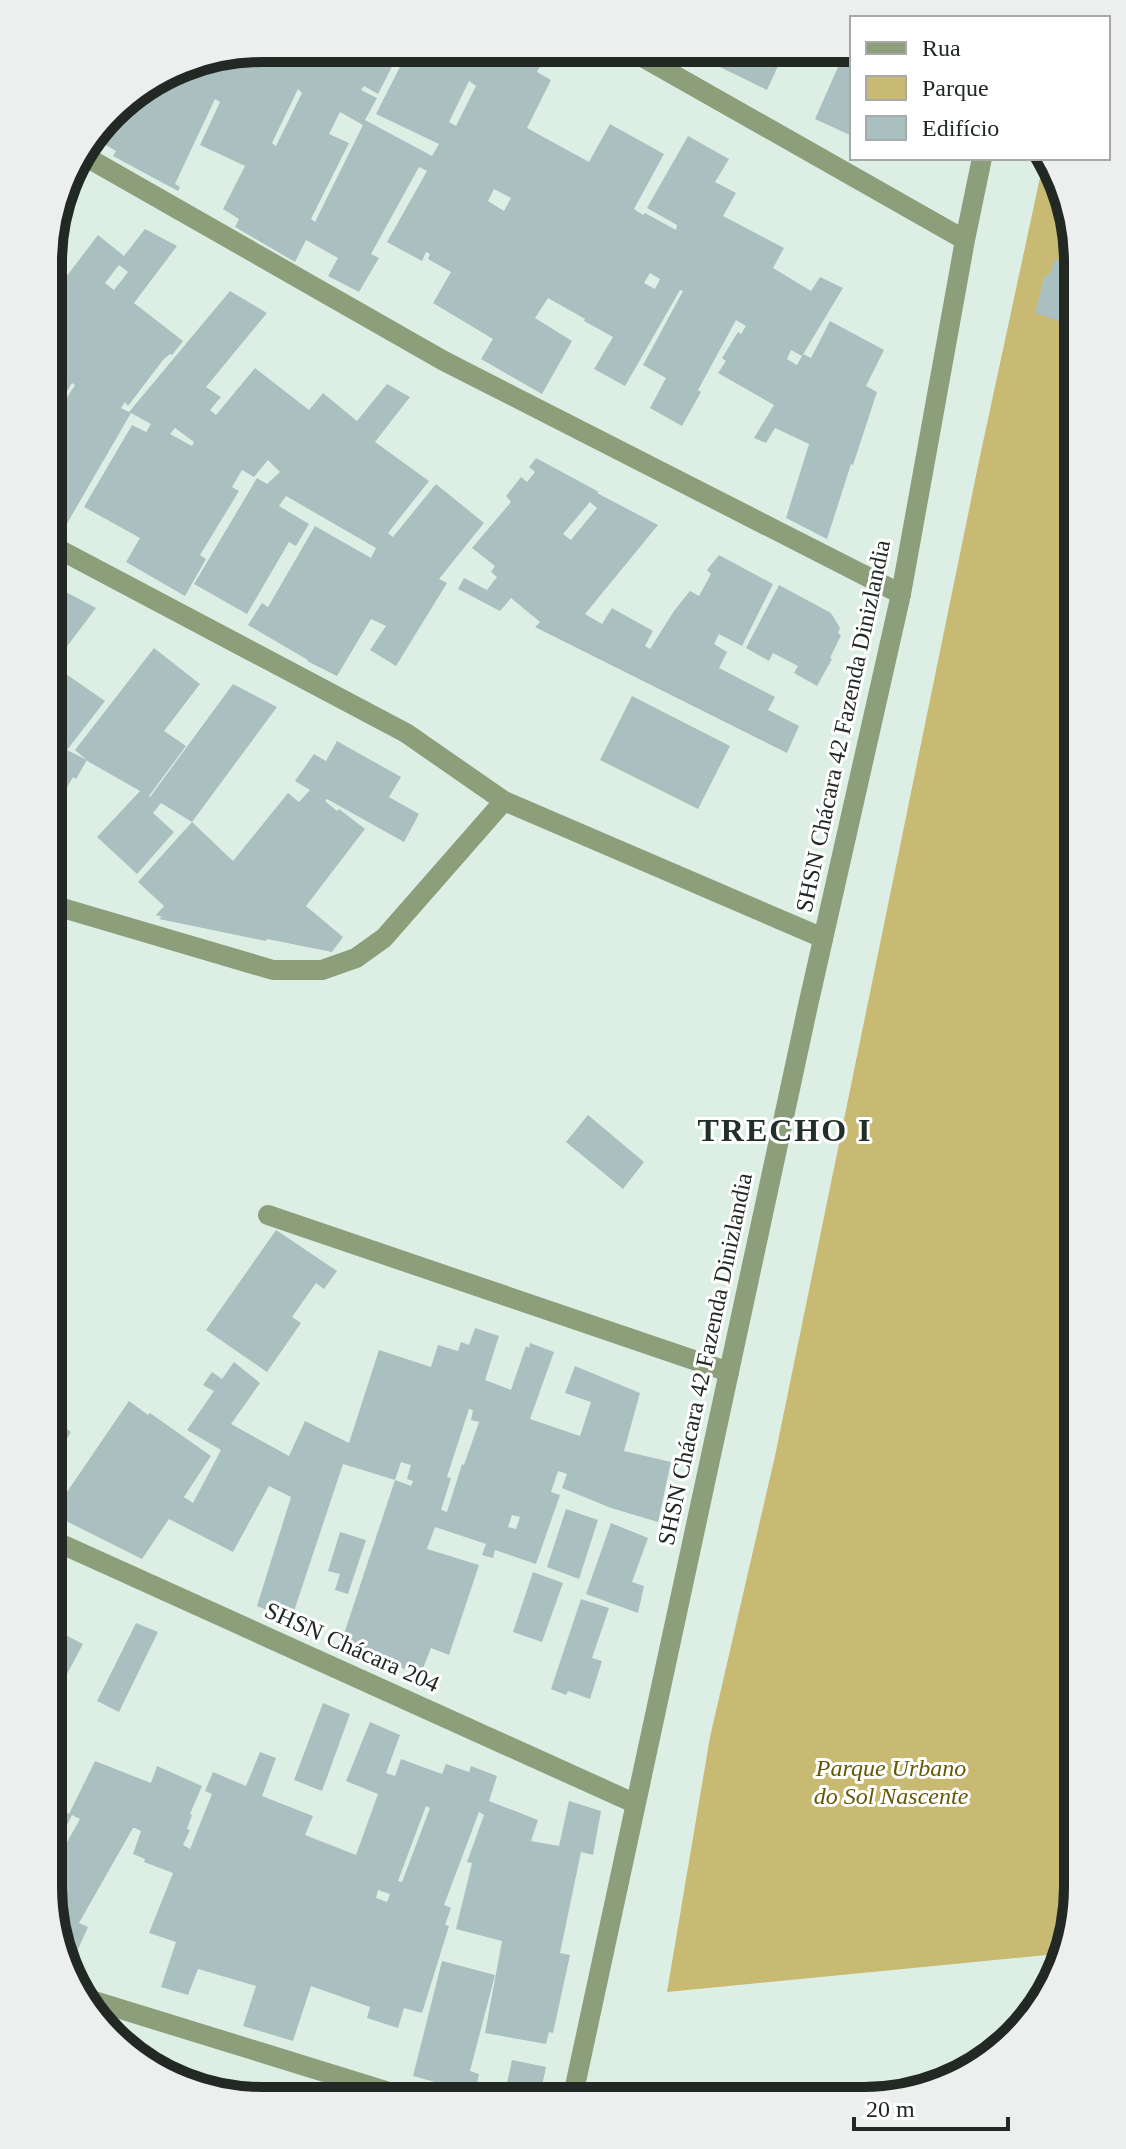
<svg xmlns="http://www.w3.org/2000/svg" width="1126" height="2149" font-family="'Times New Roman',serif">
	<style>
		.green { fill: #c8b973 }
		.building { fill: #aac0c0; fill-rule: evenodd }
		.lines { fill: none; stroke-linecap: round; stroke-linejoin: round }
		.minor { stroke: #8c9f7a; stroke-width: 20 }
		.tertiary { stroke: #8c9f7a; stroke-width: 20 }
		.labels { text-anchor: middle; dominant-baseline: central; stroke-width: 6; stroke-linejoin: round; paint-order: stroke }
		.street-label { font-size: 24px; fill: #222925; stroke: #fff }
		.park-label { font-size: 24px; font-style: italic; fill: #665703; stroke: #fff }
		.district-label { font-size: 32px; font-weight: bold; letter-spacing: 2px; fill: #202f27; stroke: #fff }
		.rim { fill: none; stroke: #222925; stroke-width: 10 }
	</style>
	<rect width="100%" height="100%" fill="#ddefe5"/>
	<path class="green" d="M 1044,159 L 1067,194 L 1078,262 L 1078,1901 L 1057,1954 L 667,1992 L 710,1737 L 775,1456 L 979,461 Z"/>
	<path class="building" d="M 264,48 L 401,49 L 378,94 L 364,86 L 361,90 L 377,98 L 365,120 L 432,156 L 439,144 L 376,114 L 409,49 L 531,50 L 545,57 L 537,72 L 551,80 L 527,128 L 589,162 L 610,124 L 664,154 L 634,209 L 643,215 L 645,213 L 676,230 L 677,225 L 647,208 L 688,136 L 729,159 L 715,182 L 736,193 L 723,216 L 784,248 L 773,268 L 811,291 L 820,277 L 843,288 L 802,356 L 791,350 L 787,359 L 797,365 L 803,354 L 811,358 L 830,321 L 884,350 L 866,386 L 877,392 L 853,465 L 851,464 L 827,539 L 786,518 L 809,444 L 775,428 L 766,443 L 754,438 L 774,405 L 718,373 L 726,361 L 722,358 L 738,332 L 741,334 L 746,326 L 736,320 L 698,390 L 701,392 L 682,426 L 650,408 L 666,378 L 643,365 L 683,291 L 680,290 L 625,386 L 594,369 L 613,337 L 584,321 L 585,319 L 548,298 L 535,318 L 572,341 L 542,394 L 481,359 L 493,339 L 433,303 L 451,272 L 428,259 L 430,254 L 426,252 L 422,261 L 387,242 L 427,171 L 419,167 L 371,254 L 379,258 L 359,292 L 328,276 L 338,258 L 306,240 L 295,262 L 235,227 L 239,219 L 223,209 L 245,166 L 200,145 L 220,102 L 215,99 L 175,184 L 180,187 L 178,191 L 113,156 L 116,151 L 99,141 L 112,113 L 121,102 L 181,64 L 205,59 L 223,68 L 230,54 L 244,52 L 276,67 L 282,57 ZM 469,81 L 476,86 L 456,126 L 449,122 ZM 298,89 L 302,93 L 276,146 L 272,143 ZM 340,112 L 363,125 L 315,222 L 311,219 L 349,143 L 329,134 ZM 494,189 L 511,198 L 504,211 L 488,201 ZM 650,273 L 660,279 L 655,289 L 644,283 Z
		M 687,51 L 785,51 L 767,90 Z
		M 834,52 L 852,52 L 852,136 L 815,119 L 838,67 L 829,63 Z
		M 145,229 L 177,246 L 134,303 L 183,341 L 172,355 L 170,354 L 163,360 L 128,406 L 125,402 L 121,408 L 129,412 L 230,291 L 267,313 L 206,387 L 221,397 L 210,410 L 216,415 L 255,368 L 309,410 L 323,393 L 357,421 L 387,384 L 410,397 L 375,442 L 429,481 L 388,533 L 393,537 L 436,484 L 484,523 L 439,579 L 447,583 L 396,666 L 370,650 L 386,626 L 371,619 L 337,676 L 307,661 L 308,660 L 248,625 L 262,603 L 268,607 L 315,526 L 371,558 L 376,548 L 286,496 L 279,506 L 309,524 L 296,546 L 289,542 L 247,614 L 194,584 L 257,478 L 267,484 L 280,472 L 268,460 L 254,477 L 242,470 L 232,487 L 239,491 L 200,555 L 206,559 L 185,596 L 126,562 L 140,538 L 84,507 L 132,425 L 146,432 L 151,424 L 131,413 L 65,527 L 49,519 L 50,487 L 57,476 L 50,472 L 50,454 L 65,424 L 54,418 L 75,385 L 72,383 L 50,419 L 50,291 L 53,294 L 98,235 L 124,256 ZM 119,265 L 128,272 L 114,290 L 105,283 ZM 175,428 L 194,442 L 192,446 L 170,434 Z
		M 1055,259 L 1078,267 L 1077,327 L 1035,313 L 1045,274 L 1049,276 Z
		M 536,458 L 599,492 L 597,493 L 658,525 L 585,614 L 602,624 L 612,608 L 653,631 L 645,646 L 650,649 L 674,611 L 690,591 L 699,596 L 711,574 L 707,570 L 719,555 L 773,584 L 742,646 L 719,634 L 714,644 L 727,652 L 719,668 L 775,697 L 768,710 L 799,726 L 787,753 L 535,627 L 540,622 L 511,598 L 500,611 L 458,589 L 464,578 L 487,590 L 497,577 L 491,572 L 495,566 L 472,548 L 511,502 L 506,496 L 521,477 L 527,482 L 535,472 L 529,467 ZM 590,502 L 597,508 L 571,540 L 563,534 Z
		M 49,583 L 96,608 L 53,665 L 105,701 L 67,750 L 87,760 L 76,779 L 73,777 L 65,791 L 61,789 L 54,802 L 49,800 Z
		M 779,585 L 831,613 L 840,628 L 838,633 L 841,635 L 830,658 L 832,659 L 817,686 L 794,673 L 798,666 L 773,653 L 769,661 L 746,648 Z
		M 154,648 L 200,684 L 164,731 L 186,746 L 149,796 L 150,797 L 233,684 L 277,707 L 192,822 L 161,803 L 153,813 L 174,832 L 137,874 L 97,837 L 140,791 L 89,762 L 75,750 Z
		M 632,696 L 730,746 L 698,809 L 600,760 Z
		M 337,741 L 401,777 L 389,797 L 419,814 L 404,842 L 327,799 L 325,801 L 337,811 L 339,809 L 365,829 L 306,906 L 343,937 L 332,952 L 267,939 L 266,941 L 159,919 L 162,917 L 156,915 L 164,906 L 138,882 L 192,822 L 233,861 L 288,793 L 299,802 L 310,790 L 295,781 L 314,754 L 326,761 Z
		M 588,1115 L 644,1162 L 623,1189 L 566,1142 Z
		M 49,1133 L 62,1139 L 49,1165 Z
		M 276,1230 L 337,1271 L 324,1289 L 316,1283 L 292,1317 L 301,1323 L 267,1372 L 206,1330 Z
		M 49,1323 L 67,1332 L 49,1371 Z
		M 475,1328 L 499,1336 L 485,1380 L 511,1390 L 526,1346 L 529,1348 L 530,1343 L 554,1352 L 530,1419 L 580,1436 L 591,1402 L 565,1393 L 575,1366 L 640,1393 L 624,1451 L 671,1462 L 658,1522 L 611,1508 L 562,1488 L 567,1474 L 558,1471 L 551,1492 L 560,1495 L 536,1564 L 495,1550 L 493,1558 L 482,1555 L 486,1544 L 435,1527 L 427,1549 L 479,1565 L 449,1655 L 431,1648 L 420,1676 L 389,1662 L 340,1646 L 395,1480 L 411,1486 L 413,1481 L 407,1479 L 411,1465 L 401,1462 L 395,1480 L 343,1464 L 291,1620 L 257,1606 L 291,1497 L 269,1486 L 233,1552 L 169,1519 L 142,1559 L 52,1514 L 129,1401 L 148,1415 L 150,1413 L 211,1456 L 184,1497 L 193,1503 L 221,1450 L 187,1430 L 214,1391 L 203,1385 L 212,1372 L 222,1379 L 234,1362 L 260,1383 L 231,1424 L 289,1456 L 305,1421 L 349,1443 L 379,1350 L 431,1367 L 438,1345 L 458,1351 L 461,1342 L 469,1345 ZM 469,1409 L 473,1410 L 471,1420 L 479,1422 L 464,1465 L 462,1464 L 447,1512 L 441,1510 L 451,1478 L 447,1477 ZM 512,1515 L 520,1517 L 516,1529 L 508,1527 Z
		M 49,1417 L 71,1432 L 48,1470 L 48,1452 Z
		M 566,1509 L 598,1520 L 579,1579 L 547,1567 Z
		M 611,1523 L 648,1538 L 632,1582 L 644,1586 L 638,1613 L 586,1594 Z
		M 340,1532 L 366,1540 L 348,1594 L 335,1590 L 340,1574 L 328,1571 Z
		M 533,1572 L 563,1583 L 542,1642 L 513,1632 Z
		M 581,1599 L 609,1608 L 592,1658 L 602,1661 L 590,1699 L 568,1691 L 566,1695 L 551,1689 Z
		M 136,1623 L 158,1632 L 119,1712 L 97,1701 Z
		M 48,1626 L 83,1644 L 52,1702 L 56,1704 L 48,1718 Z
		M 323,1703 L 350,1714 L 322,1791 L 294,1780 Z
		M 370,1722 L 400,1735 L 386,1773 L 395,1776 L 401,1759 L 442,1774 L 446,1764 L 469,1772 L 471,1766 L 497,1776 L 489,1801 L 538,1820 L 531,1841 L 559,1846 L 569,1801 L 601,1811 L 593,1855 L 581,1852 L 560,1953 L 570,1955 L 553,2033 L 549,2032 L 546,2044 L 485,2033 L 502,1941 L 456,1929 L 472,1863 L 467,1862 L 484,1815 L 479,1812 L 444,1905 L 451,1908 L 445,1925 L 449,1926 L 422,2013 L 404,2008 L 398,2028 L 367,2018 L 370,2007 L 311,1986 L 293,2041 L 243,2026 L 256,1986 L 198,1969 L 188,1995 L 161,1987 L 176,1942 L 149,1933 L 173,1873 L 144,1862 L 145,1859 L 133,1854 L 141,1831 L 135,1828 L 133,1828 L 79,1923 L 88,1927 L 69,1969 L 59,1955 L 48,1876 L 80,1819 L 72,1815 L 48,1863 L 48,1804 L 69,1814 L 95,1761 L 151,1783 L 157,1766 L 202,1786 L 190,1814 L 192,1815 L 187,1829 L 190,1830 L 183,1845 L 190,1849 L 212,1794 L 205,1791 L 213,1772 L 246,1786 L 260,1752 L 276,1758 L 262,1796 L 313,1816 L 305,1835 L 356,1855 L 378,1794 L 346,1781 ZM 426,1806 L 430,1808 L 402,1882 L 398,1881 ZM 378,1890 L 390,1894 L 387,1902 L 376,1898 Z
		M 442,1961 L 495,1975 L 470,2071 L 479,2074 L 475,2093 L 413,2076 Z
		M 512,2060 L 546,2067 L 539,2100 L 515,2100 L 504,2097 Z"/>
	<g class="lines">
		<path class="minor" d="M 81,154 L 444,361 L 901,594
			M 49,544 L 406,733 L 504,801 L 823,938
			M 49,904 L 273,970 L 322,970 L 356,958 L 384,938 L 504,801
			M 268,1215 L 729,1372
			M 48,1538 L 634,1803
			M 88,1999 L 415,2100"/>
		<path class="tertiary" d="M 630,50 L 965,240
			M 572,2100 L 807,1010 L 901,594 L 965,240 L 982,158"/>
	</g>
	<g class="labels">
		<g class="street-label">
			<text transform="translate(843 726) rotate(-78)">SHSN Chácara 42 Fazenda Dinizlandia</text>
			<text transform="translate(705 1359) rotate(-78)">SHSN Chácara 42 Fazenda Dinizlandia</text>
			<text transform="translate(352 1647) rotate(24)">SHSN Chácara 204</text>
		</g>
		<g class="park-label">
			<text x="891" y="1768">Parque Urbano<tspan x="891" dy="28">do Sol Nascente</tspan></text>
		</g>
		<g class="district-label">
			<text x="785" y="1130">TRECHO I</text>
		</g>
	</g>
	<path d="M0 0H1126V2149H0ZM262 62H864A200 200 0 0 1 1064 262V1887A200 200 0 0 1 864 2087H262A200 200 0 0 1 62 1887V262A200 200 0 0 1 262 62Z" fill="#edeeee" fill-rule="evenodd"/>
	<path class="rim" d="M262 62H864A200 200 0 0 1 1064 262V1887A200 200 0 0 1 864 2087H262A200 200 0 0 1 62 1887V262A200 200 0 0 1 262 62Z"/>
	<rect x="850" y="16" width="260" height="144" fill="#ffffff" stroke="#a7a9a8" stroke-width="2"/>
	<rect x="866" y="42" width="40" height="12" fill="#8c9f7a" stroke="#a7a9a8" stroke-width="2"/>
	<text x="922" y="56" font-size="24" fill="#222925">Rua</text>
	<rect x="866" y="76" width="40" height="24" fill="#c8b973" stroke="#a7a9a8" stroke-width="2"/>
	<text x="922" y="96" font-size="24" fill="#222925">Parque</text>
	<rect x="866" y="116" width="40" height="24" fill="#aac0c0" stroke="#a7a9a8" stroke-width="2"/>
	<text x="922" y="136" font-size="24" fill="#222925">Edifício</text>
	<path d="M854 2117v12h154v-12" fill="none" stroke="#222925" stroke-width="4"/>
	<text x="866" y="2117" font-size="24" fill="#222925" stroke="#ffffff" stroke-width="6" paint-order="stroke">20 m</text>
</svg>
